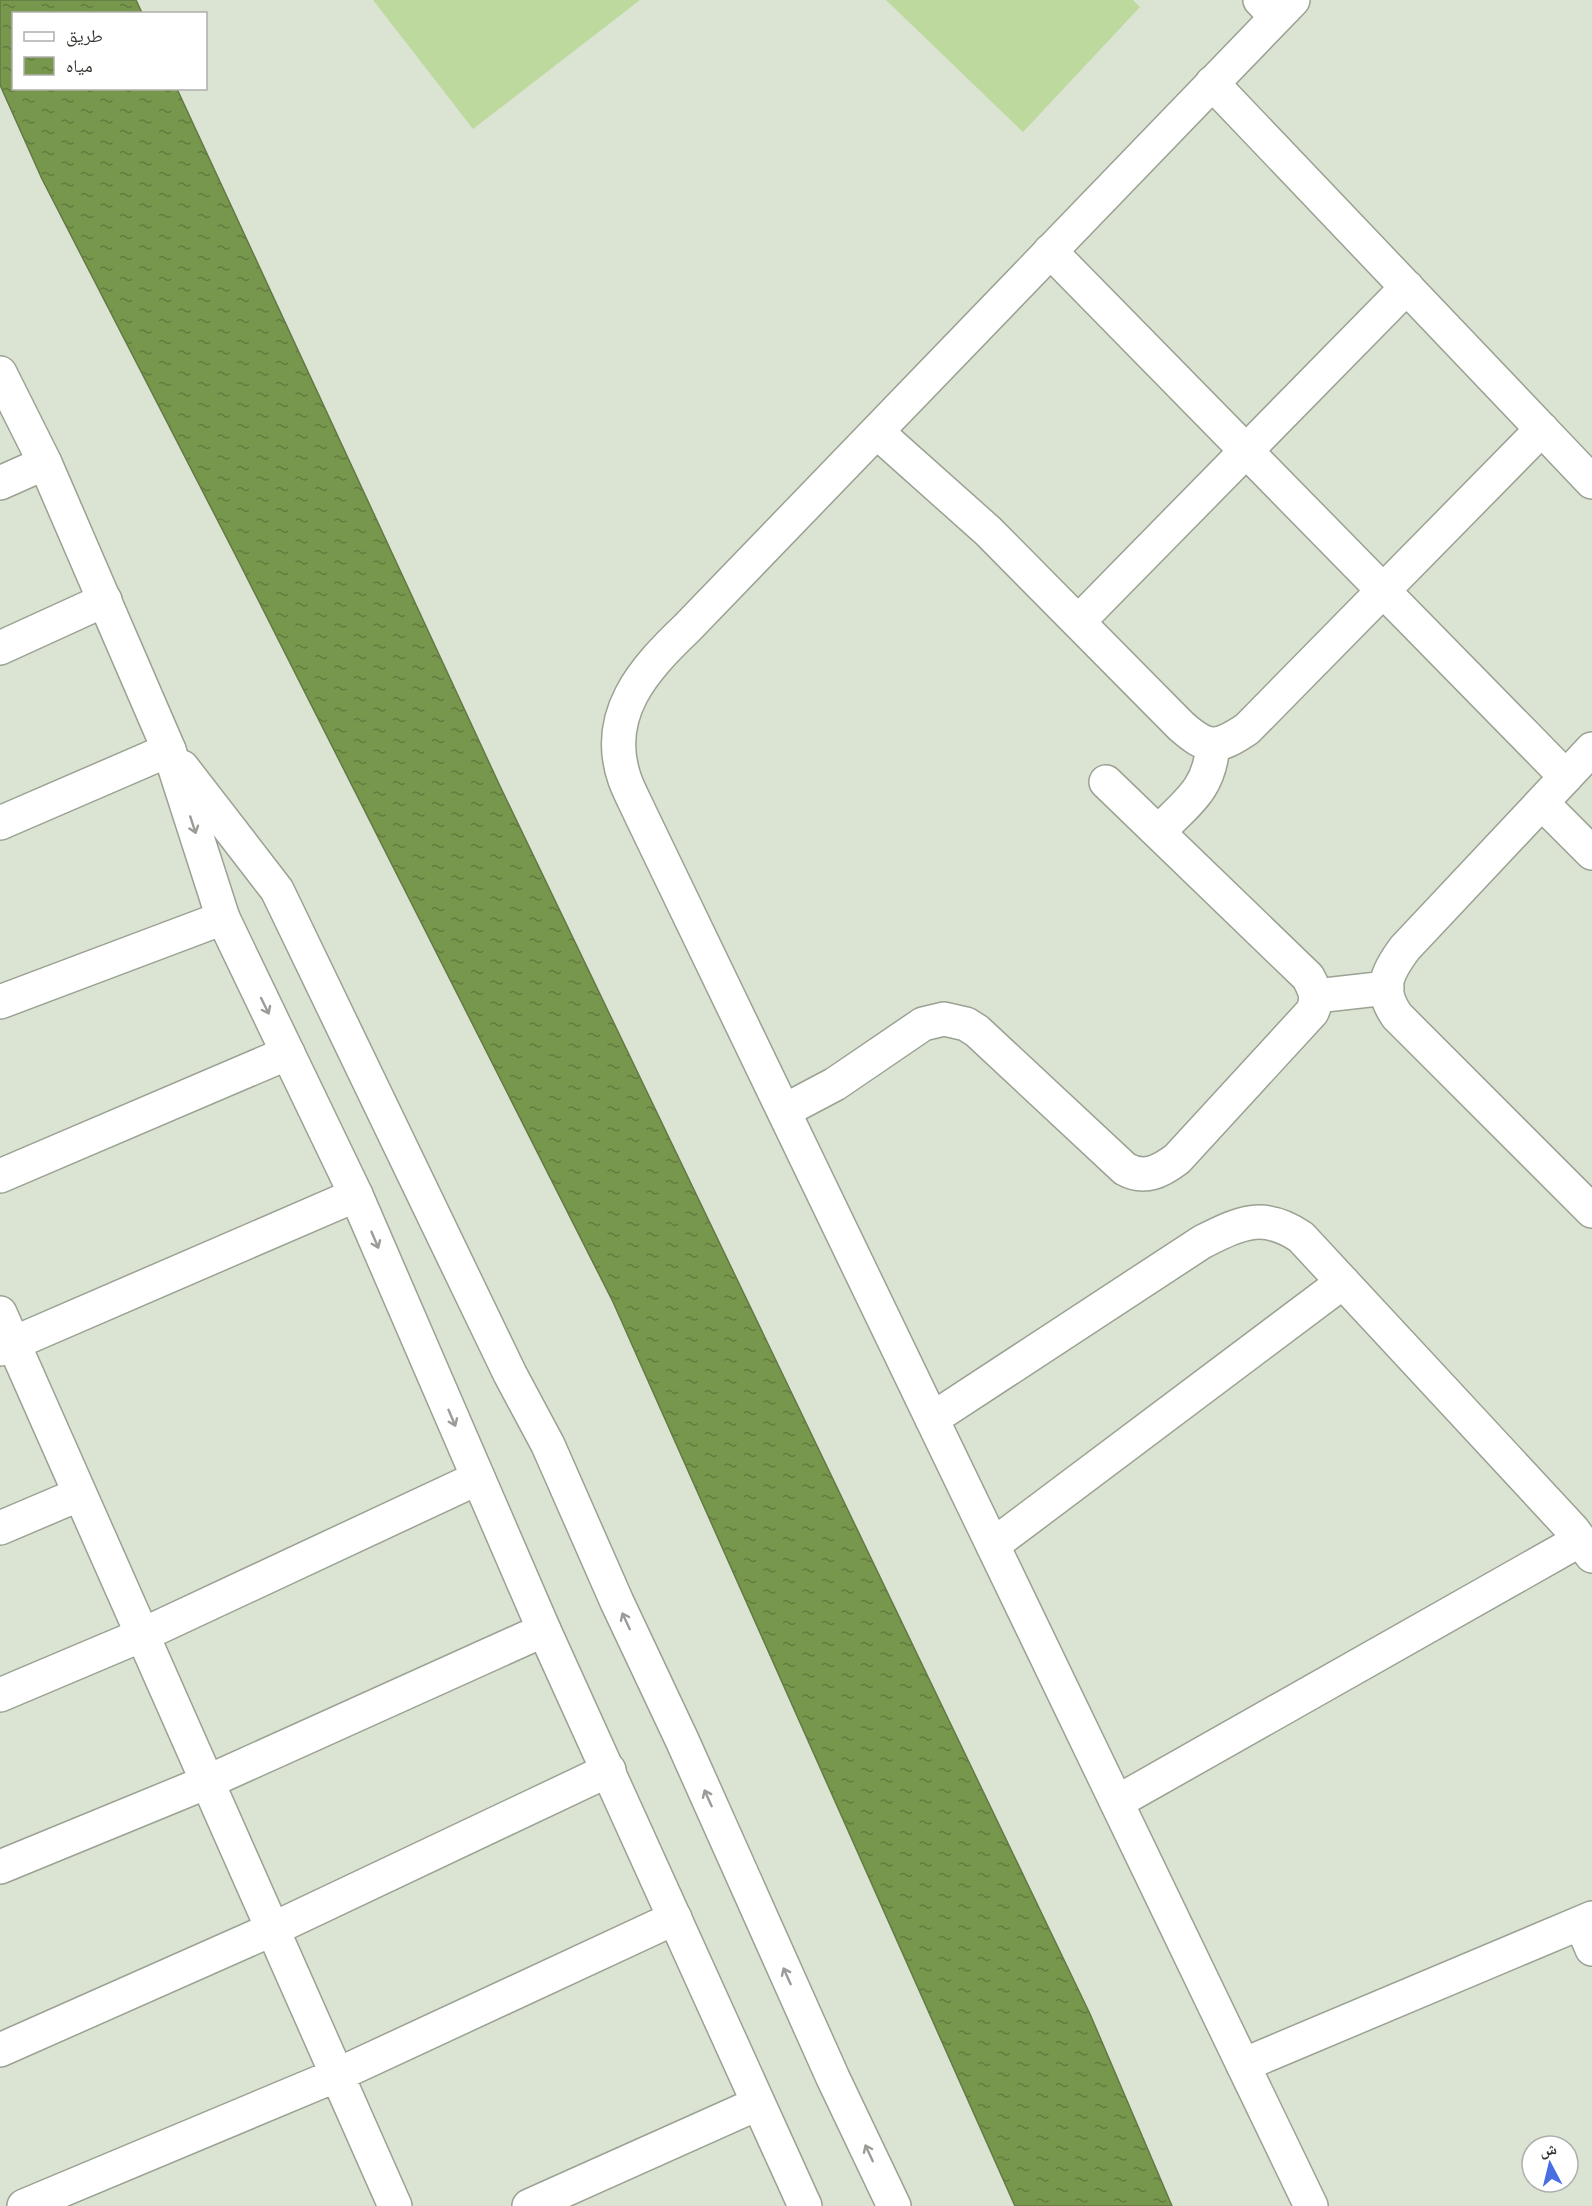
<svg xmlns="http://www.w3.org/2000/svg" width="1592" height="2206" font-family="'Space Grotesk','Noto Naskh Arabic',sans-serif">
	<style>
		.grass { fill: #bdd99e }
		.water { fill: url(#water-ripples); stroke: #627a44; stroke-width: 1.5 }
		.lines { fill: none; stroke-linecap: round; stroke-linejoin: round }
		.minor-casing { stroke: #9aa293; stroke-width: 36 }
		.tertiary-casing { stroke: #9aa293; stroke-width: 36 }
		.minor { stroke: #fff; stroke-width: 33 }
		.tertiary { stroke: #fff; stroke-width: 33 }
		.oneway { stroke: #9a9c98 }
	</style>
	<defs>
		<pattern id="water-ripples" width="26" height="14" patternUnits="userSpaceOnUse" patternTransform="scale(1.5)"><rect width="26" height="14" fill="#76974c"/><path d="M2 4q2-2 4 0t4 0M15 11q2-2 4 0t4 0" fill="none" stroke="#627c40"/></pattern>
	</defs>
	<rect width="100%" height="100%" fill="#dbe3d3"/>
	<path class="grass" d="M 373,0 L 640,0 L 473,129 Z
		M 886,0 L 1133,0 L 1140,7 L 1023,132 Z"/>
	<path class="water" d="M 0,0 L 136,0 L 142,13 L 14,14 L 14,88 L 177,89 L 499,784 L 1090,2014 L 1172,2206 L 1015,2206 L 613,1302 L 238,560 L 42,179 L 0,85 Z"/>
	<g class="lines">
		<g class="minor-casing">
			<path id="minor" d="M 1260,0 L 1276,17
				M 1212,83 L 1592,482
				M 1050,251 L 1566,777
				M 877,432 L 988,531 L 1181,726 C 1208,750 1217,749 1247,729 L 1542,429
				M 0,483 L 45,463
				M 1079,621 L 1407,287
				M 0,648 L 105,600
				M 1592,749 L 1405,948 C 1387,972 1378,989 1397,1016 L 1592,1211
				M 1542,803 L 1592,853
				M 0,823 L 169,750
				M 1158,832 C 1188,802 1210,789 1213,744
				M 1316,996 L 1387,988
				M 0,1002 L 223,918
				M 784,1111 L 835,1084 L 923,1024 L 944,1019 L 966,1024 L 977,1031 L 1125,1169 C 1145,1180 1161,1171 1177,1159 L 1312,1012 C 1319,998 1315,990 1308,977 L 1106,782
				M 0,1176 L 288,1053
				M 0,1313 L 395,2206
				M 0,1349 L 356,1195
				M 932,1419 L 1202,1242 C 1240,1223 1263,1211 1301,1237 L 1573,1530 L 1592,1556
				M 0,1528 L 80,1494
				M 993,1545 L 1343,1282
				M 0,1695 L 142,1635 L 478,1478
				M 1117,1802 L 1580,1540
				M 0,1867 L 207,1782 L 544,1630
				M 1581,1923 L 1592,1949
				M 0,2050 L 273,1929 L 609,1770
				M 1243,2065 L 1592,1918
				M 24,2206 L 337,2075 L 675,1918
				M 529,2206 L 757,2104"/>
		</g>
		<g class="tertiary-casing">
			<path id="tertiary" d="M 1293,0 L 687,628 C 644,669 602,715 625,780 C 629,791 635,802 640,813 L 1311,2206
				M 0,373 L 45,463 L 169,750 L 223,918 L 356,1195 L 544,1630 L 805,2206
				M 182,767 L 277,890 L 510,1374 L 548,1445 L 617,1602 L 682,1740 L 833,2078 L 894,2206"/>
		</g>
		<use href="#minor" class="minor"/>
		<use href="#tertiary" class="tertiary"/>
	</g>
	<defs><path id="oneway-shaft" d="M-6 0H5M1.5-3L5.5 0L1.5 3" fill="none" stroke-width="1.6" stroke-linecap="round" stroke-linejoin="round" transform="scale(1.5)"/></defs>
	<g class="oneway">
		<use href="#oneway-shaft" transform="translate(193 825) rotate(72)"/>
		<use href="#oneway-shaft" transform="translate(265 1006) rotate(64)"/>
		<use href="#oneway-shaft" transform="translate(375 1240) rotate(67)"/>
		<use href="#oneway-shaft" transform="translate(452 1418) rotate(67)"/>
		<use href="#oneway-shaft" transform="translate(626 1621) rotate(-115)"/>
		<use href="#oneway-shaft" transform="translate(708 1798) rotate(-114)"/>
		<use href="#oneway-shaft" transform="translate(787 1976) rotate(-114)"/>
		<use href="#oneway-shaft" transform="translate(869 2153) rotate(-115)"/>
	</g>
	<rect x="12" y="12" width="195" height="78" fill="#ffffff" stroke="#aeafad" stroke-width="1.5"/>
	<rect x="24" y="32" width="30" height="9" fill="#ffffff" stroke="#aeafad" stroke-width="1.5"/>
	<text x="66" y="42" font-size="18" fill="#353832">طريق</text>
	<rect x="24" y="57" width="30" height="18" fill="url(#water-ripples)" stroke="#aeafad" stroke-width="1.5"/>
	<text x="66" y="72" font-size="18" fill="#353832">مياه</text>
	<g transform="translate(1550 2164) rotate(353)"><circle r="28" fill="#ffffff" stroke="#aeafad" stroke-width="1.5"/>
	<path d="M0-4.5L10 22L0 15L-10 22Z" fill="#496ee1"/>
	<text y="-9" font-size="16" font-weight="bold" text-anchor="middle" fill="#353832">ش</text>
	</g>
</svg>
